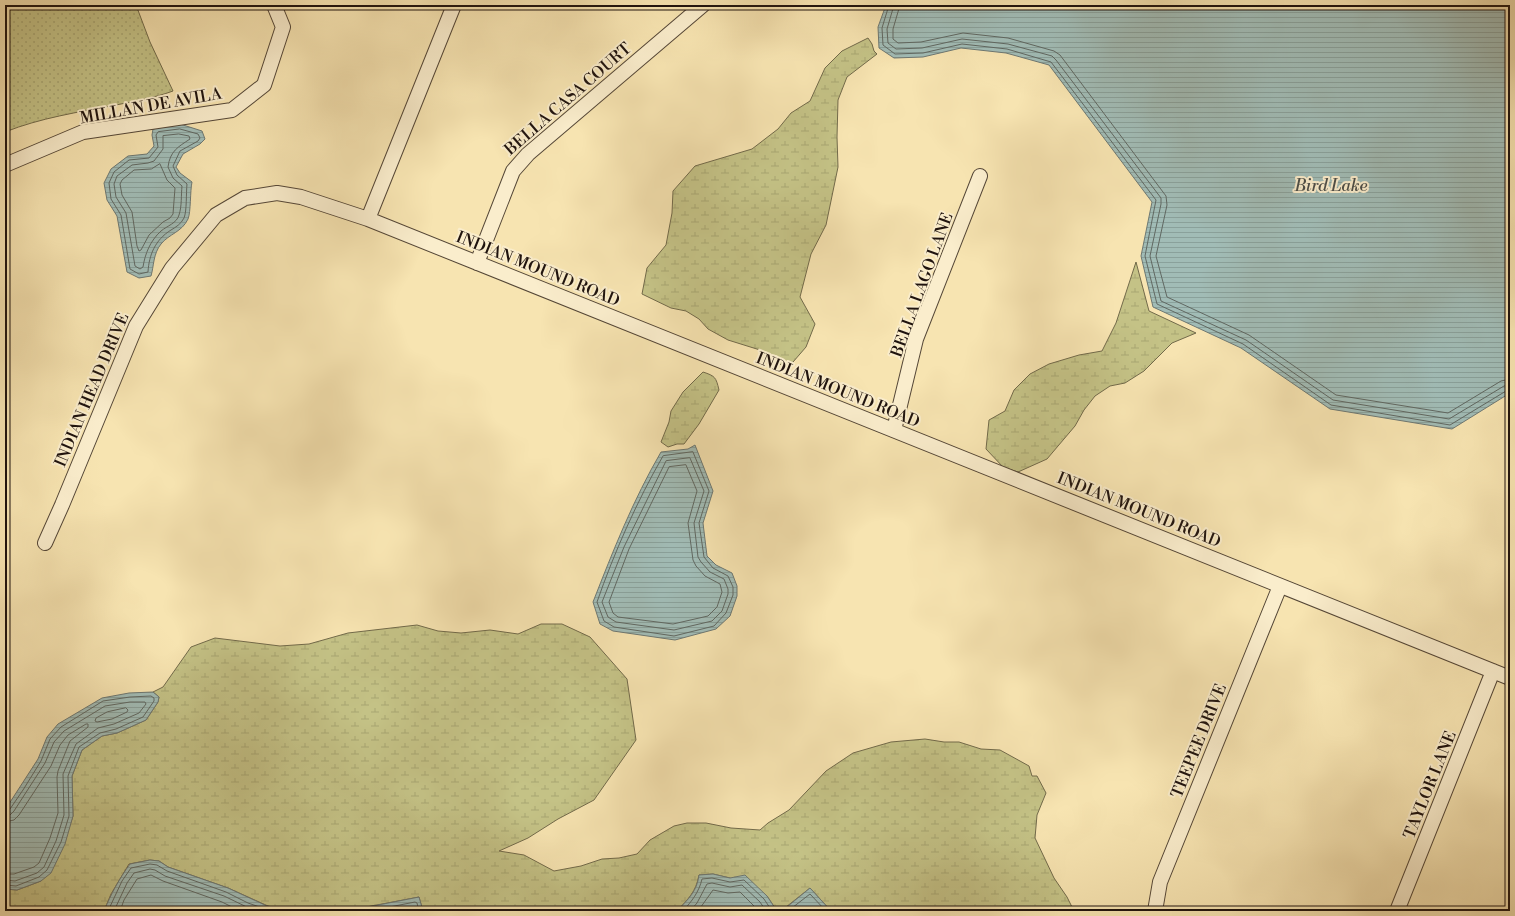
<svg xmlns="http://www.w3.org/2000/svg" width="1515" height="916" font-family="'Libre Bodoni',serif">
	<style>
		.grass { fill: url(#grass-dots); stroke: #726a4a }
		.wetland { fill: url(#wetland-marsh); stroke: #726a4a }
		.water { fill: url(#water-rules); stroke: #6d7873 }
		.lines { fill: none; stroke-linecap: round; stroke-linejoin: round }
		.shore { stroke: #606862; stroke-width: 1 }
		.minor-casing { stroke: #554737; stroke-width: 16 }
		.minor { stroke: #faedcc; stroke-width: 14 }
		.labels { text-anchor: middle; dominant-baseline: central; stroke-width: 4; stroke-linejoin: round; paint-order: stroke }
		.street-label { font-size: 16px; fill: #1f130e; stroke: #faedcc }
		.water-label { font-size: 17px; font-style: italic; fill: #4c4e49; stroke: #faedcc }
	</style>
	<defs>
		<pattern id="grass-dots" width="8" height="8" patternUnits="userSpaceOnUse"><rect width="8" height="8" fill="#c4c286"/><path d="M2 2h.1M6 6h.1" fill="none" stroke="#a8a672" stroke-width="1.8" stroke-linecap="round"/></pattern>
		<pattern id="wetland-marsh" width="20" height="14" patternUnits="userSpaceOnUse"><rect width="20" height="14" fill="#c4c286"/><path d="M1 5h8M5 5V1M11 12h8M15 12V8" fill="none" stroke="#a8a672"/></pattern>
		<pattern id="water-rules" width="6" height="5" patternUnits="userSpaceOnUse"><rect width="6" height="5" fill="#a1bcb6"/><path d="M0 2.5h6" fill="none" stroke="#8aa19b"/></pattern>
	</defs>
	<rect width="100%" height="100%" fill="#f7e4b1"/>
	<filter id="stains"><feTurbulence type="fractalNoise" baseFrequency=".005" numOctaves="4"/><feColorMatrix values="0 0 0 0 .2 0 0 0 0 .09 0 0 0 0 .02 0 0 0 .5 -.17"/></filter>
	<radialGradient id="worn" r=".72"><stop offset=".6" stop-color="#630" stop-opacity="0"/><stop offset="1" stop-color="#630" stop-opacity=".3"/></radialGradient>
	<path class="grass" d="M 5,5 L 136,5 L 150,42 L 173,91 C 154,98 135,101 116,105 C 79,112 40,118 5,132 Z"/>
	<path class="wetland" d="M 868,38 L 872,44 L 874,51 L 877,54 L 847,77 L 838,100 L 837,137 L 838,167 L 826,225 L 811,254 L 800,297 L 815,324 L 806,347 L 787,369 L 760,350 L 728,340 L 708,329 L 699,319 L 686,311 L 671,308 L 642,294 L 647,268 L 666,245 L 672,213 L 673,191 L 695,166 L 752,149 L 778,129 L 791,113 L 810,101 L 825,68 L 842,51 Z
		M 1136,262 L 1149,311 L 1196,333 L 1172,343 L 1144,371 L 1125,383 L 1110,386 L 1095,396 L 1084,410 L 1075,426 L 1047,459 L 1018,472 L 1003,467 L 986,449 L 989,420 L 1005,411 L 1014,390 L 1030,374 L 1049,364 L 1079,355 L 1102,351 L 1116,323 Z
		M 703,372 C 715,376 716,377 719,390 L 699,424 L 684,444 L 677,444 L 668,447 L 661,442 L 669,422 L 671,411 L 683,392 Z
		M 541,624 L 562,624 L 590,637 L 627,679 L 636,740 L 594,800 L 558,819 L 528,838 L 499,851 L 524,855 L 554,871 L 581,866 L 602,859 L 619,858 L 637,854 L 650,840 L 674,826 L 687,823 L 706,823 L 731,828 L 760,830 L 768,823 L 789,810 L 826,771 L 853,753 L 891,742 L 925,739 L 944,742 L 959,742 L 981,749 L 1000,750 L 1029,766 L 1032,776 L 1037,776 L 1046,793 L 1037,815 L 1035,838 L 1054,878 L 1067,897 L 1074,911 L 831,911 L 810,888 L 781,911 L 777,911 L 767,896 L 730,878 L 713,874 L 699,875 C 696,892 688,899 677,911 L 423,911 L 419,897 L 345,911 L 341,909 L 331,911 L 291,911 L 268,906 L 228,888 L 168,867 L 159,861 L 150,860 L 129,864 L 111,894 L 104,911 L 5,911 L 5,889 L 17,890 L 41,881 L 70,825 L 73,816 L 72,776 L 82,750 L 102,736 L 117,733 L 146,720 L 158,702 L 159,697 L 153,692 L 163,687 L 191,647 L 215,638 L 280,646 L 309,644 L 348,633 L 417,625 L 438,631 L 461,633 L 490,630 L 518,634 Z"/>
	<path class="water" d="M 886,5 L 1510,5 L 1510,393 L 1452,429 L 1330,409 L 1241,348 L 1153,307 L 1141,256 L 1152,202 L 1049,65 L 1006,53 L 961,48 L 923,57 L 894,58 L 879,48 L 878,27 Z
		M 180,124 L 202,131 L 205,139 L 200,144 L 183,154 L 176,167 L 180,173 L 192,182 C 190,191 191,212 188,219 C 182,232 169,234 161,244 C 153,254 154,266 151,276 L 139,278 L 127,272 L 117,216 L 107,200 L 104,183 L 111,169 L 128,156 L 147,154 L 154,146 L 152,135 L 153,129 Z
		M 695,445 L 713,491 L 703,523 L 707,556 L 716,565 L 732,573 L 737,586 L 737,596 L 730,616 L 716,629 L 675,640 L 613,631 L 600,624 L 593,602 C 613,551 633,500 661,452 L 688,449 Z
		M 153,692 L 159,697 L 158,702 L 146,720 L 117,733 L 102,736 L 82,750 L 72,776 L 73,816 L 65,844 L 51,873 L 41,881 L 17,890 L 5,889 L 5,810 L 38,759 L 47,737 L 58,724 L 102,698 L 129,693 Z
		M 150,860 L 159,861 L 168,867 L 228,888 L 267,906 L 291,911 L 104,911 C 111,894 119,879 130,864 Z
		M 713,874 L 730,878 L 745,875 L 767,896 L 777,911 L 677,911 C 688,899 697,892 699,875 Z
		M 810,888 L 831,911 L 782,911 Z
		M 419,897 L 423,911 L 331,911 L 363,908 Z"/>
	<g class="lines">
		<path class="shore" d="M 889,5 L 882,28 L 883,45 L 895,54 L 923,53 L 962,44 L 1007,49 L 1051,62 L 1156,200 L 1145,256 L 1157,304 L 1243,344 L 1331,405 L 1450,425 L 1506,391 L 1510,390
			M 894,5 L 887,29 L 888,43 L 896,49 L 922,48 L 962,39 L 1008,44 L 1052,56 L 1056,60 L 1161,198 L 1161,204 L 1150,256 L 1161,301 L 1246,340 L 1333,400 L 1449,419 L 1504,386 L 1510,385
			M 900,5 L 893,29 L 893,39 L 898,43 L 921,42 L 963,33 L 1008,38 L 1054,51 L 1060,55 L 1166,196 L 1167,205 L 1156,256 L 1167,297 L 1249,335 L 1336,395 L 1448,413 L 1501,381 L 1510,379
			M 180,129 L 198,134 L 200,138 L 198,141 L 180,151 L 173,166 L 177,175 L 187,184 C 186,193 187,211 184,218 C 181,224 176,227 171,230 C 155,240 149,255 148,272 L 139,274 L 130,269 L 121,215 L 111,199 L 109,183 L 114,172 L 129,160 L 149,158 L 158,147 L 156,135 L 158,132 Z
			M 179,134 L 189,136 L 190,139 C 178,147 170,151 168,167 L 173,178 L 182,186 C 181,195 182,206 179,215 C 177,223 167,226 161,231 C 150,241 145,254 143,267 L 140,269 L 135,266 L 126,213 L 116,197 L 114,184 L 117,176 L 132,165 L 148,163 L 154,161 L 163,149 L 163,136 Z
			M 160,164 L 167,180 L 175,188 L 173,214 L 170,218 L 163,222 L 149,235 L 141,250 L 139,251 L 137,246 L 132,212 L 122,195 L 120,184 L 122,180 L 134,170 L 151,169 Z
			M 693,452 L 709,491 L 699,523 L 704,557 L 713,568 L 728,576 L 733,587 L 733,595 L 726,613 L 714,626 L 674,636 L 614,627 L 604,621 L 597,602 C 614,553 637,501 663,456 Z
			M 690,458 L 704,491 L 694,523 L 698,557 L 701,562 L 710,572 L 724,579 L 728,589 L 728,594 L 722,611 L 712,621 L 674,630 L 616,622 L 608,617 L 602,602 L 624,547 L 666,461 Z
			M 686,465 L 697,491 L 688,523 L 693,560 L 696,566 L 705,576 L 720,584 L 722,592 L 717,607 L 708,616 L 673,624 L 618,617 L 613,613 L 609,602 L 629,549 L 669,467 Z
			M 126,708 L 128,710 L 127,712 L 112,719 L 97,722 L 95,721 L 96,718 L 107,712 Z
			M 5,811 L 10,809 L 23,790 L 41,761 L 50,739 L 61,727 L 103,701 L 130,697 L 151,696 L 154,698 L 154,701 L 143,717 L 116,729 L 100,733 L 79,747 L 68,776 L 69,816 L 61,842 L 47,870 L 39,877 L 16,886 L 5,885
			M 5,816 L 10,815 L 14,811 L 45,763 L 54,742 L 64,731 L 105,706 L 130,702 L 145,702 L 146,704 L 139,713 L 114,724 L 98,728 L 76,744 L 63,774 L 64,815 L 56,841 L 44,867 L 37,873 L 15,881 L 5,880
			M 5,822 L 14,820 L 19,815 L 51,766 L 60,745 L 68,735 L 86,724 L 88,724 L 88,727 L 70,741 L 58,771 L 57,777 L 58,813 L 50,838 L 39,863 L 34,867 L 14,874 L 5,874
			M 108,911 L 122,881 L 131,868 L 150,864 L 157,865 L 167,871 L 226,892 L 248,903 L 271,911
			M 114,911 L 127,883 L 134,873 L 150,869 L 155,870 L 165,876 L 224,896 L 255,911
			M 120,911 L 124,900 L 137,879 L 151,875 L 163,881 L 222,902 L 240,911
			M 369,911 L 415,902 L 417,903 L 419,911
			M 683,911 C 692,901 699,892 702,879 L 712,878 L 730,882 L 744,880 L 764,899 L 772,911
			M 690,911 L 697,903 L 707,884 L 712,883 L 730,887 L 742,885 L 760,902 L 766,911
			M 698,911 L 713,890 L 728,893 L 740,892 L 759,911
			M 788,911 L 810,894 L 826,911"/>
		<g class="minor-casing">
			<path id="minor" d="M 5,165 L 83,132 L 232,110 L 264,85 L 283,27 L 274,5
				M 368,219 L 454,5
				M 477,263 L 513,171 L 528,154 L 703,5
				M 894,430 L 916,339 L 980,176
				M 45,543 L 62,505 L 136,326 L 172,268 L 216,215 L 245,198 L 277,193 L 301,197 L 368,219 L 1510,678
				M 1155,911 L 1160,882 L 1280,586
				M 1397,911 L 1493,671"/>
		</g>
		<use href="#minor" class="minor"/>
	</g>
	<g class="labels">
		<g class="street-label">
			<text transform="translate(568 99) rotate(-41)">BELLA CASA COURT</text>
			<text transform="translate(151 106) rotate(-10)">MILLAN DE AVILA</text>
			<text transform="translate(538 269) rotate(22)">INDIAN MOUND ROAD</text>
			<text transform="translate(922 285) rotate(-70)">BELLA LAGO LANE</text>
			<text transform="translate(92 390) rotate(-67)">INDIAN HEAD DRIVE</text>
			<text transform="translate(838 390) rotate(22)">INDIAN MOUND ROAD</text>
			<text transform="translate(1139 510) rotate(22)">INDIAN MOUND ROAD</text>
			<text transform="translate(1199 741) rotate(-68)">TEEPEE DRIVE</text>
			<text transform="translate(1430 785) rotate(-68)">TAYLOR LANE</text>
		</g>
		<g class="water-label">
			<text x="1331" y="186">Bird Lake</text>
		</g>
	</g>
	<rect width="1515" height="916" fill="none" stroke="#f7e4b1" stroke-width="20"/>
	<rect x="6" y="6" width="1503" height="904" fill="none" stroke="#1f130e" stroke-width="2"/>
	<rect x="10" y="10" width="1495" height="896" fill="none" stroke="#1f130e"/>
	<rect width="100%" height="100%" filter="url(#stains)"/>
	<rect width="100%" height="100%" fill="url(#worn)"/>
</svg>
